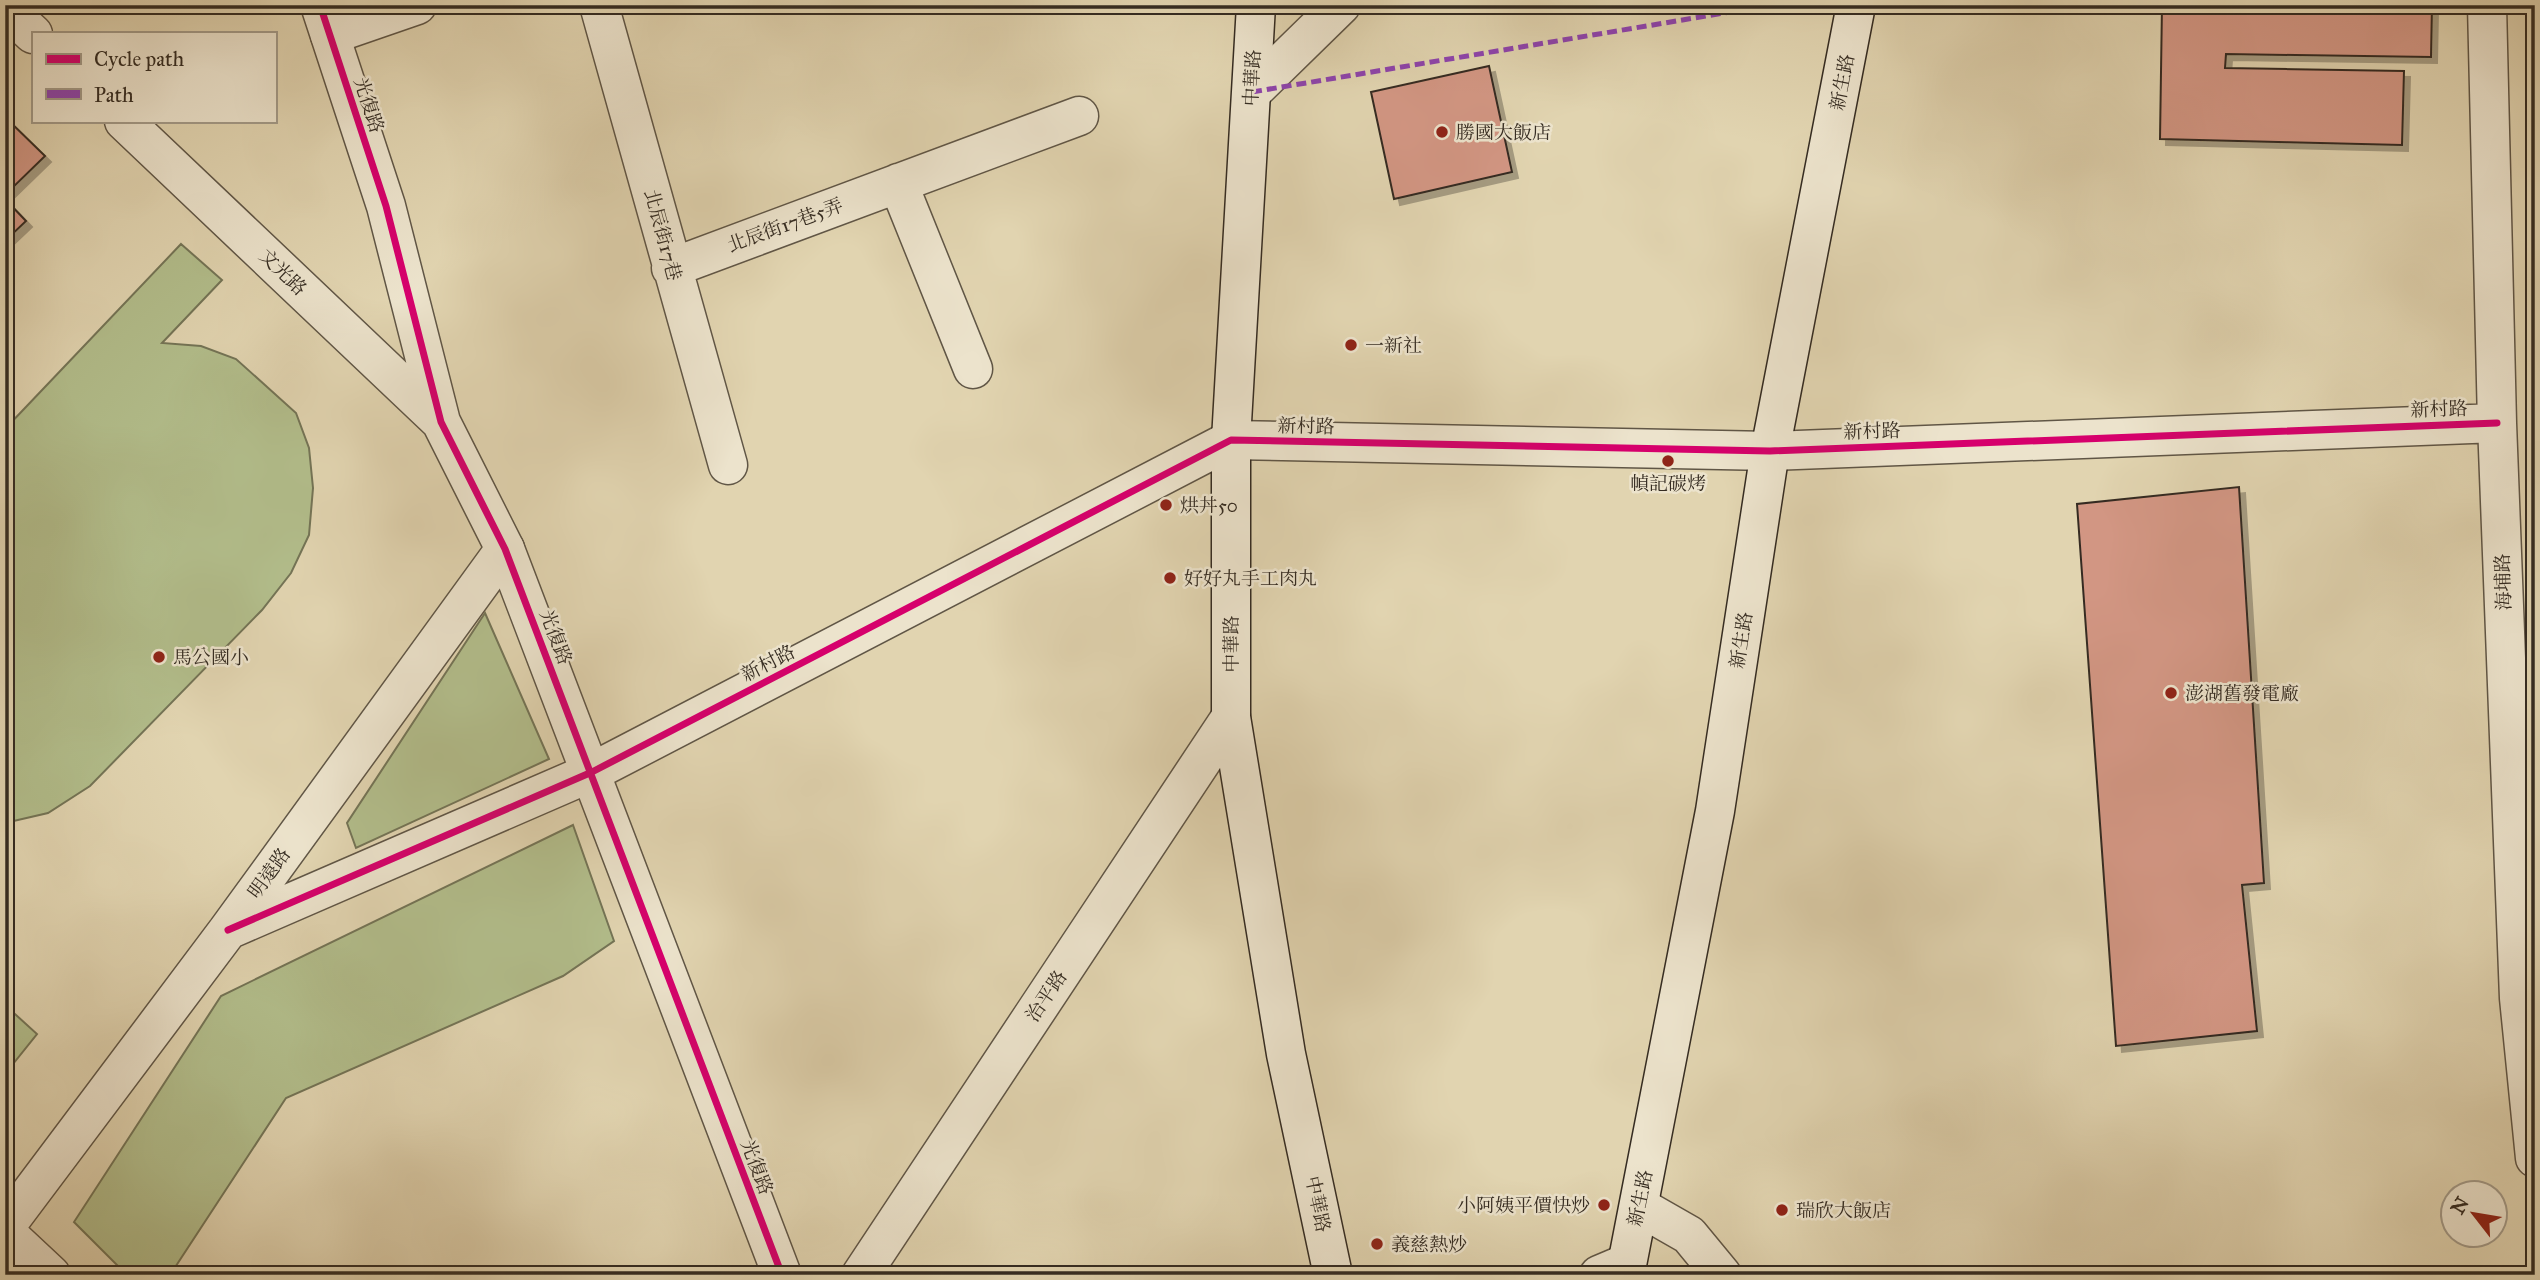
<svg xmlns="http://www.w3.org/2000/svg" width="2540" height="1280" font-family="'IM FELL Great Primer','Noto Serif TC',serif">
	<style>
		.green { fill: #b2bd8b; stroke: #747456; stroke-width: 2 }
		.building { fill: #d29683; stroke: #352c22; stroke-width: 2; filter: url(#shadow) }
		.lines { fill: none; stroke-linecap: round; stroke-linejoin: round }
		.minor-casing { stroke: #605646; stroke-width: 41 }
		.tertiary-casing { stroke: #605646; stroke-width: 41 }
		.secondary-casing { stroke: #352c22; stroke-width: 41 }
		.minor { stroke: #ece3cc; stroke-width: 38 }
		.tertiary { stroke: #ece3cc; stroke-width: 38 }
		.secondary { stroke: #ece3cc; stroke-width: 38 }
		.quiet { stroke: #8e44ad; stroke-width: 5; stroke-dasharray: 10 5; stroke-linecap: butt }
		.cycleway-casing { stroke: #ece3cc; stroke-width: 11 }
		.cycleway { stroke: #d6006c; stroke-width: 7 }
		.poi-dot { fill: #8f2418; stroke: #ece3cc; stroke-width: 2.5 }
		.labels { text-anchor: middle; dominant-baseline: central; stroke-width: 5; stroke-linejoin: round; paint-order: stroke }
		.street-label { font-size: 19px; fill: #352c22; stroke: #ece3cc }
		.poi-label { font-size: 19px; fill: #352c22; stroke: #ece3cc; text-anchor: start }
	</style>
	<defs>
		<filter id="shadow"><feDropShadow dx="6" dy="6" stdDeviation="0" flood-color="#0004"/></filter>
	</defs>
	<rect width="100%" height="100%" fill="#e1d4b0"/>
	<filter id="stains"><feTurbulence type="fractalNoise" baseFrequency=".00286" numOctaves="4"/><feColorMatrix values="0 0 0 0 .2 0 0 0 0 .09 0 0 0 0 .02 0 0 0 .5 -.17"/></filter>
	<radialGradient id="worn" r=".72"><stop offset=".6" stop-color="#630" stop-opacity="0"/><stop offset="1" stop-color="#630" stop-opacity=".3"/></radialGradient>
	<path class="green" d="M 181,244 L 222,280 L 162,343 L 201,346 L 236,359 L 296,413 L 309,448 L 313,488 L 309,535 L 291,573 L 262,610 L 90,786 L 48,813 L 5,823 L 5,429 Z
		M 485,613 L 549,759 L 356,848 L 347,823 Z
		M 573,825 L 614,941 L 563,976 L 286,1098 L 170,1275 L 127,1275 L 74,1222 L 221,996 Z
		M 5,1005 L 37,1034 L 5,1074 Z"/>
	<path class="building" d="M 2162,5 L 2432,5 L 2431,57 L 2226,54 L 2225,68 L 2404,71 L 2402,145 L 2160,139 Z
		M 1489,66 L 1512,172 L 1394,199 L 1371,92 Z
		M 5,117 L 45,156 L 5,195 Z
		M 5,199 L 26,221 L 5,241 Z
		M 2239,487 L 2264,883 L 2242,885 L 2257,1031 L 2116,1046 L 2077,504 Z"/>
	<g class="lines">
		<g class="minor-casing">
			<path id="minor" d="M 599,5 L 728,465
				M 2487,5 L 2497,423 L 2519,998 L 2535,1158
				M 330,35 L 417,5
				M 1252,92 L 1341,5
				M 898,183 L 973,369
				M 671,268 L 1079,116
				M 228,930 L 592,772 L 1231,440 L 1770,451 L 2497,423
				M 1640,1207 L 1689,1235 L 1722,1275
				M 5,1227 L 228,930 L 505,549
				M 861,1275 L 1231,717
				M 1599,1275 L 1625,1264"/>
		</g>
		<g class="tertiary-casing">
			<path id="tertiary" d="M 320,5 L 386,206 L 441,422 L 505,549 L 782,1275
				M 5,8 L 33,34
				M 124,121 L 441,422
				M 5,1232 L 51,1275"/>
		</g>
		<g class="secondary-casing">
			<path id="secondary" d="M 1256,5 L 1231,440 L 1231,717 L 1286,1054 L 1333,1275
				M 1625,1275 L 1715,811 L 1770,451 L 1856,5"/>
		</g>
		<use href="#minor" class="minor"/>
		<use href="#tertiary" class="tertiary"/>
		<use href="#secondary" class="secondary"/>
		<path class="quiet" d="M 1252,92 L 1772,5"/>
		<g class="cycleway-casing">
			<path id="cycleway" d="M 320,5 L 386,206 L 441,422 L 505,549 L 782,1275
				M 228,930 L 592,772 L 1231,440 L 1770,451 L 2497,423"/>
		</g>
		<use href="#cycleway" class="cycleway"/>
	</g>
	<g class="poi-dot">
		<circle cx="1442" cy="132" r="7"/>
		<circle cx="1351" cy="345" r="7"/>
		<circle cx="1668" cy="461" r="7"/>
		<circle cx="1166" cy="505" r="7"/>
		<circle cx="1170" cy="578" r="7"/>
		<circle cx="159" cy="657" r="7"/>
		<circle cx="2171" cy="693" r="7"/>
		<circle cx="1604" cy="1205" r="7"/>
		<circle cx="1782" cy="1210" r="7"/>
		<circle cx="1377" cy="1244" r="7"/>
	</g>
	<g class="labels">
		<g class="street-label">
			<text transform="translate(1252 78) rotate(-87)">中華路</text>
			<text transform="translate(1842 82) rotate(-79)">新生路</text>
			<text transform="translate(369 105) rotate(72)">光復路</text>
			<text transform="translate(785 225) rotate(-20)">北辰街17巷5弄</text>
			<text transform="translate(663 235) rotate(75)">北辰街17巷</text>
			<text transform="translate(283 272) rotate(44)">文光路</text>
			<text transform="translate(2439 409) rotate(-2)">新村路</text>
			<text transform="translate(1306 426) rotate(1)">新村路</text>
			<text transform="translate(1872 431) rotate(-2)">新村路</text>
			<text transform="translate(2503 582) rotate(-92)">海埔路</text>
			<text transform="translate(556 637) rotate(69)">光復路</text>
			<text transform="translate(1741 640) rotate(-81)">新生路</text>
			<text transform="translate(1231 644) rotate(-90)">中華路</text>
			<text transform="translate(768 663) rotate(-27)">新村路</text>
			<text transform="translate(269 873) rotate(-54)">明遠路</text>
			<text transform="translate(1046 996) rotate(-56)">治平路</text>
			<text transform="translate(757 1167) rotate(69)">光復路</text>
			<text transform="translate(1640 1198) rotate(-78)">新生路</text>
			<text transform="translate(1318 1204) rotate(78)">中華路</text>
		</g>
		<g class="poi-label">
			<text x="1456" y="132">勝國大飯店</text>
			<text x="1365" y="345">一新社</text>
			<text x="1668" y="483" text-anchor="middle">幀記碳烤</text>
			<text x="1180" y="505">烘丼50</text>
			<text x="1184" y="578">好好丸手工肉丸</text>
			<text x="173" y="657">馬公國小</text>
			<text x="2185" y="693">澎湖舊發電廠</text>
			<text x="1590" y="1205" text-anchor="end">小阿姨平價快炒</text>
			<text x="1796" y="1210">瑞欣大飯店</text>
			<text x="1391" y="1244">義慈熱炒</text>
		</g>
	</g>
	<rect width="2540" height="1280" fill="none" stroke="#e1d4b0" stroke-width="28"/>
	<rect x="7" y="7" width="2526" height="1266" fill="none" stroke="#352c22" stroke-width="3.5"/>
	<rect x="14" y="14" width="2512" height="1252" fill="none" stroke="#352c22" stroke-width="2"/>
	<rect x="32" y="32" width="245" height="91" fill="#ece3cc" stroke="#a39a88" stroke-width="2"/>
	<rect x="46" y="54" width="35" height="10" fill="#d6006c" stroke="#a39a88" stroke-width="2"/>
	<text x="94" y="66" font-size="21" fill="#352c22">Cycle path</text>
	<rect x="46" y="89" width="35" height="10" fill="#8e44ad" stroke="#a39a88" stroke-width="2"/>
	<text x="94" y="102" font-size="21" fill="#352c22">Path</text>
	<g transform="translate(2474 1214) rotate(301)"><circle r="33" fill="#ece3cc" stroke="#a39a88" stroke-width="2"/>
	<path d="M0-5L12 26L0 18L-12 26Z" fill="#8f2418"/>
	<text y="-10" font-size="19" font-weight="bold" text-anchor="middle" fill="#352c22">N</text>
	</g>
	<rect width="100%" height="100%" filter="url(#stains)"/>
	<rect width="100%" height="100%" fill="url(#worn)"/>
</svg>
